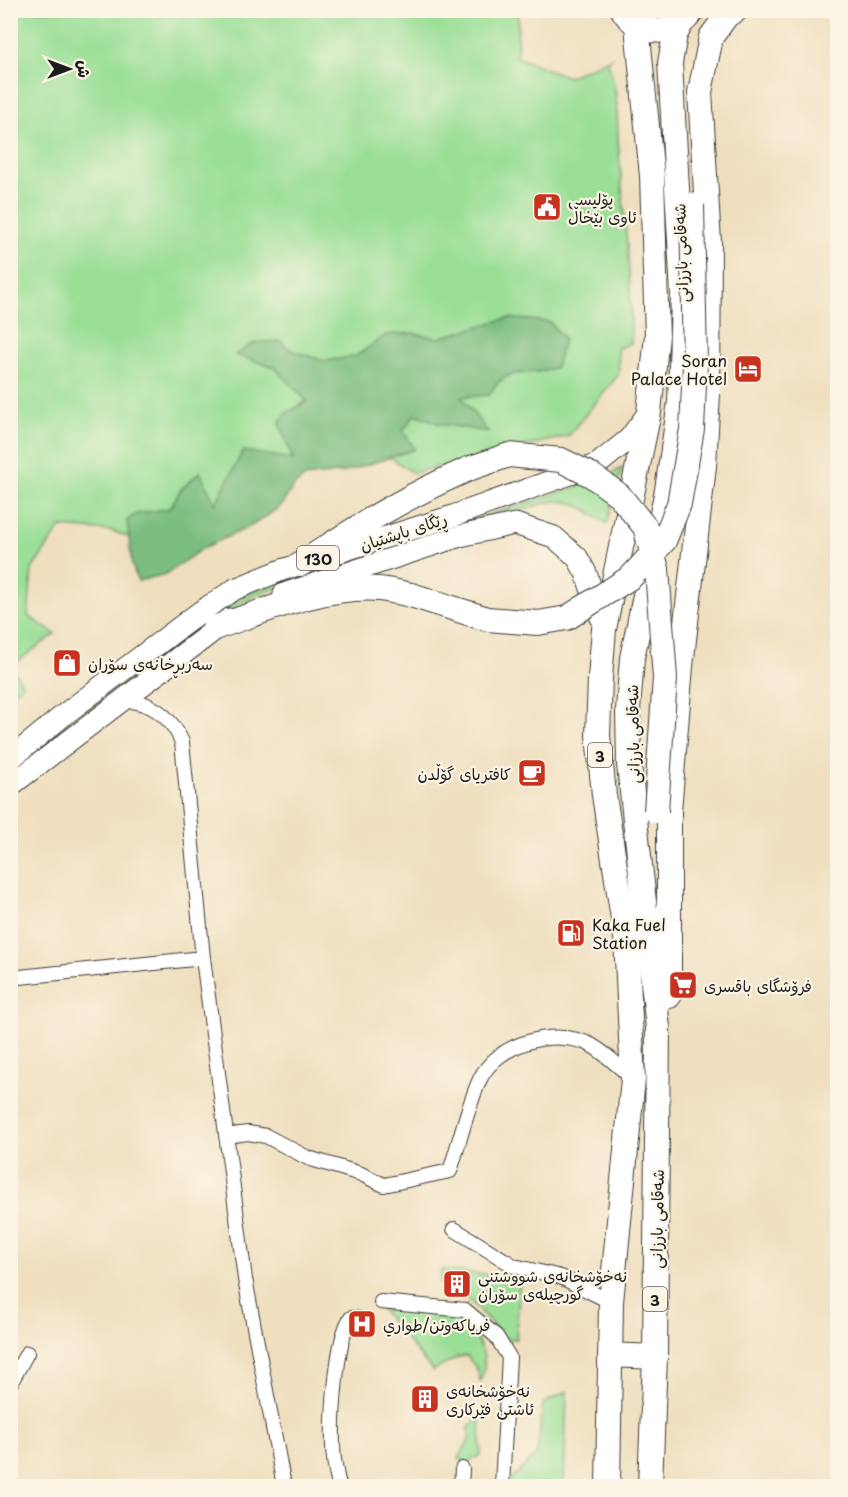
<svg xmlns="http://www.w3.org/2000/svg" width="848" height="1497" font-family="'Playpen Sans','Playpen Sans Arabic',sans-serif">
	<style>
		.green { fill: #9bdf97; stroke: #5c7e5a; stroke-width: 1.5 }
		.forest { fill: #7cbe80; stroke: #4c6d4e; stroke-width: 1.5 }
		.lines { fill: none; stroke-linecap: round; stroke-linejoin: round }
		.street-casing { stroke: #3c3934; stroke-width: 16 }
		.primary-casing { stroke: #3c3934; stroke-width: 23 }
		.highway-casing { stroke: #3c3934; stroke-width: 26 }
		.street { stroke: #fff; stroke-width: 14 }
		.primary { stroke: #fff; stroke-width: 21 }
		.highway { stroke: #fff; stroke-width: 24 }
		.highway-bridge-casing { stroke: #3c3934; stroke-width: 26; stroke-linecap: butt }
		.highway-bridge { stroke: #fff; stroke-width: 24 }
		.labels { text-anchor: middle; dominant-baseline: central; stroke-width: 4.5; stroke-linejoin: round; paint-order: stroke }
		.shield { fill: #fcf5e5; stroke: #5f5d58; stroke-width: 1.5 }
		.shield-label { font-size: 15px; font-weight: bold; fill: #1c1c1c }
		.poi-label { font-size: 16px; fill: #1c1c1c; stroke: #fcf5e5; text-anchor: start }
		.street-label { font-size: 16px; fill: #1c1c1c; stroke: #fcf5e5 }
	</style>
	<rect width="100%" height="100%" fill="#fcf5e5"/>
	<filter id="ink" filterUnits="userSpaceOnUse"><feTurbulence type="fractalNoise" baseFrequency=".0167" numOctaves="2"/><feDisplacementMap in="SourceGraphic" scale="12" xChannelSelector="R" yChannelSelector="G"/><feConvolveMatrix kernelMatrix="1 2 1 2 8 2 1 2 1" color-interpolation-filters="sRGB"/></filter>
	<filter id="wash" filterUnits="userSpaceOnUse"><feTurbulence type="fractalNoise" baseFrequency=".008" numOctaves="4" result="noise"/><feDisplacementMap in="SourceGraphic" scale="24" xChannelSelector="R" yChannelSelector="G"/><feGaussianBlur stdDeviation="1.35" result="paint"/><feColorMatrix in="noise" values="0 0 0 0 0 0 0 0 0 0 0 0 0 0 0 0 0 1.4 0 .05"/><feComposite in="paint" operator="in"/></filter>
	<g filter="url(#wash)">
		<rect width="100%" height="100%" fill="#efdfbf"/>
		<path class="green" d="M 11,11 L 518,11 L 517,57 L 568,77 L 611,58 L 608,62 C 620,97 616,118 619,153 C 624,217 632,279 631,343 L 618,348 L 619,374 L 568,436 L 413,473 L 371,444 L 148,544 L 112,531 L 61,527 L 32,569 L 28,616 L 55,634 L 11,666 L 23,685 L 11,695 Z
			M 622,468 L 607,524 C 588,510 573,498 548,502 L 255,595 L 210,625 L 11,777 L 11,768 L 206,619 L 250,591 L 601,479 Z
			M 441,1270 L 520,1278 L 516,1339 L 506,1339 L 454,1284 L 440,1283 Z
			M 380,1308 L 455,1311 C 472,1331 494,1354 480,1382 L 477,1369 L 467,1356 L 458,1357 L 433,1371 Z
			M 567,1391 L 564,1486 L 505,1486 L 537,1454 L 543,1404 Z
			M 480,1418 L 481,1454 L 468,1463 L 459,1458 L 469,1440 L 469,1426 Z"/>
		<path class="forest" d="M 508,318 L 550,322 L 564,339 L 556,367 C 528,380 507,362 489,395 L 461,397 L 488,432 L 440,424 L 415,414 L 403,431 L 415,449 L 345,472 L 305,477 L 294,486 L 279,508 L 251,526 L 203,548 L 166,574 L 138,581 L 132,565 L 127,520 L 136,514 L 170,508 L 181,489 L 200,472 L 215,504 L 243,451 L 293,459 L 279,423 L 285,414 L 307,401 L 274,367 L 235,355 L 254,343 L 280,341 L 291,350 L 325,361 L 356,356 L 386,335 L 412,333 L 438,338 Z"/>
	</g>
	<g filter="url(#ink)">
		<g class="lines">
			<g class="street-casing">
				<path id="street" d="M 120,701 C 149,699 171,716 182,742 L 203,958 L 245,1279 L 284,1486
					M 10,978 L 203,958
					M 226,1136 L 248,1133 L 266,1136 L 308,1158 L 361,1174 L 384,1185 L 450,1171 C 460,1141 467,1108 480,1079 C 497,1043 554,1028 589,1044 C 605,1052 619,1067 633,1079
					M 454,1229 L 514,1266 L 561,1277 L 611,1302
					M 381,1302 L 465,1310 L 496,1336 L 509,1357 L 502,1486
					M 10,1384 L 27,1353
					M 339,1486 C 336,1473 333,1459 333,1445 C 332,1418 336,1337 351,1318 L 359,1319
					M 461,1486 L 462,1469"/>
			</g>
			<g class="primary-casing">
				<path id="primary" d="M 284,594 L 460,536 L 515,524 L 554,537 L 577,557 L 586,573 L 600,616
					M 10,759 L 65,714 L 200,612 L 235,589 L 282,570 L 453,516 L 598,464 L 629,439 L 649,412
					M 10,786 L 229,619"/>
			</g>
			<g class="highway-casing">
				<path id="highway" d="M 623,10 C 640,37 675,38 693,10
					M 301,564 C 356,527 410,494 471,468
					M 214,628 C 265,611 324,585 379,589 C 390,590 401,593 411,595
					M 669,996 L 669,811 L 681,666 L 704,466 L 708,393 L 709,243 L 700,92 L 711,37 L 727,15 L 736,10
					M 610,1355 L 655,1357
					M 608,1486 L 611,1302 L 633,1079 L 626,938 L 604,795 L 598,735 L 600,678 L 604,629 L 649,412 L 657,336 L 652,176 L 637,26
					M 650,1486 L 655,1357 L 658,1028 L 629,765 L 628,710 L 632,658 L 667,490 L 680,402 L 683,294 L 670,63 L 675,35 L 681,24"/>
			</g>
			<use href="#street" class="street"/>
			<use href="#primary" class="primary"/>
			<use href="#highway" class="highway"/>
			<g class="highway-bridge-casing">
				<path id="highway-bridge" d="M 471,468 L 509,455 L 561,460 L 591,475 L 619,495 L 645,527 L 657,569 L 665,678 L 656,811
					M 411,595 L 487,619 L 538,623 L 567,618 L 631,577 L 664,541 L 679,504 L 692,429 L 695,364 L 692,205"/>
			</g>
			<use href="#highway-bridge" class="highway-bridge"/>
		</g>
	</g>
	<defs>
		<g id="civic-square" transform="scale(1.5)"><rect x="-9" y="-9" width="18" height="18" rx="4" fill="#c8321e" stroke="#fcf5e5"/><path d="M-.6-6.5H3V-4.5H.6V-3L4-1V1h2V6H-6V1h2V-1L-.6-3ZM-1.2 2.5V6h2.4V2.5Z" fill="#fff"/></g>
		<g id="hotel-square" transform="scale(1.5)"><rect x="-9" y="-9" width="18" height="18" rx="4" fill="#c8321e" stroke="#fcf5e5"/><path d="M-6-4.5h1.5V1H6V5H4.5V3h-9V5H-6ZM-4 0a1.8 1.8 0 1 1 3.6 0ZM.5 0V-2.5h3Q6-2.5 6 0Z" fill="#fff"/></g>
		<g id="shop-square" transform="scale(1.5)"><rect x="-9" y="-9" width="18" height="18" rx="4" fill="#c8321e" stroke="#fcf5e5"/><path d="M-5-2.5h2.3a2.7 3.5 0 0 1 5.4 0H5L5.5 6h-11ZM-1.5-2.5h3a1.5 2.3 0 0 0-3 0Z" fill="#fff"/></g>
		<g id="cafe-square" transform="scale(1.5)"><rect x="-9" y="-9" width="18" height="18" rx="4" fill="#c8321e" stroke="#fcf5e5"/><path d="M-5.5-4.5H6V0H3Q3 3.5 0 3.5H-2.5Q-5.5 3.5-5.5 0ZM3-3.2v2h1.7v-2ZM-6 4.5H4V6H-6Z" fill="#fff"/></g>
		<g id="fuel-square" transform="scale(1.5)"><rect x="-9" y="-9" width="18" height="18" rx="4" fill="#c8321e" stroke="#fcf5e5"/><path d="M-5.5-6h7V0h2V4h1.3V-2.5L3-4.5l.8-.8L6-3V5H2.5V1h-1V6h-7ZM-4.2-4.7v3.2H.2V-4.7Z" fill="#fff"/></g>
		<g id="supermarket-square" transform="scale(1.5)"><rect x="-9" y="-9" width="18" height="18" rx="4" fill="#c8321e" stroke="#fcf5e5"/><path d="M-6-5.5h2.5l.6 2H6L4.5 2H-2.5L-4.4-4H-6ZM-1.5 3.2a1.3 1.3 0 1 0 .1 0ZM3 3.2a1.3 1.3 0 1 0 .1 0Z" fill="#fff"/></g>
		<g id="building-square" transform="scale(1.5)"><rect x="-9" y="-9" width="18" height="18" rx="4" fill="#c8321e" stroke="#fcf5e5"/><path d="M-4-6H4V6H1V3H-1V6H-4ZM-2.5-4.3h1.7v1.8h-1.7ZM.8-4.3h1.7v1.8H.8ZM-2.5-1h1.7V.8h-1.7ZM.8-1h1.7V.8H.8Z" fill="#fff"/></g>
		<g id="hospital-square" transform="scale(1.5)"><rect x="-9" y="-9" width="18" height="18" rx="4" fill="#c8321e" stroke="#fcf5e5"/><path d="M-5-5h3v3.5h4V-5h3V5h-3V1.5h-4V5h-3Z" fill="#fff"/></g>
	</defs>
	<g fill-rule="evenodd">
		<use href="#civic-square" x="547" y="207"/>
		<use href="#hotel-square" x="748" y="369"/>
		<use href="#shop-square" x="67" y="663"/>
		<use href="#cafe-square" x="532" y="773"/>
		<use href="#fuel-square" x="571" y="933"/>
		<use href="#supermarket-square" x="683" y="985"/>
		<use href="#building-square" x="457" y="1284"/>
		<use href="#hospital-square" x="362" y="1324"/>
		<use href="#building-square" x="425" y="1399"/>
	</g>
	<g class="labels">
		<g class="shield">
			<rect x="297" y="546" width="42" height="24" rx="4.5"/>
			<rect x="588" y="743" width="24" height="24" rx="4.5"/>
			<rect x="643" y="1287" width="24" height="24" rx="4.5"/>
		</g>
		<g class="shield-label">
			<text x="318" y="558">130</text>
			<text x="600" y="755">3</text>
			<text x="655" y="1299">3</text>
		</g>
		<g class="poi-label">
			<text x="568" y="198">پۆلیسی<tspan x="568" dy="18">ئاوی بێخاڵ</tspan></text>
			<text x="727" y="360" text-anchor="end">Soran<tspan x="727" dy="18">Palace Hotel</tspan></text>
			<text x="88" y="663">سەربڕخانەی سۆران</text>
			<text x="511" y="773" text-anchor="end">کافتریای گۆڵدن</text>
			<text x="592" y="924">Kaka Fuel<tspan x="592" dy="18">Station</tspan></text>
			<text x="704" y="985">فرۆشگای باقسری</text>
			<text x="478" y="1275">نەخۆشخانەی شووشتنی<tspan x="478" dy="18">گورچیلەی سۆران</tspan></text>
			<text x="383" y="1324">فریاکەوتن/طواري</text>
			<text x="446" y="1390">نەخۆشخانەی<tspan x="446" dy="18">ئاشتی فێرکاری</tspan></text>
		</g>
		<g class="street-label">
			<text transform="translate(680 253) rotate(-92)">شەقامی بارزانی</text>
			<text transform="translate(403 531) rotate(-18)">ڕێگای باپشتیان</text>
			<text transform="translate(632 734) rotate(-91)">شەقامی بارزانی</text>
			<text transform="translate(656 1219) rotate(-89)">شەقامی بارزانی</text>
		</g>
	</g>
	<rect width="848" height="1497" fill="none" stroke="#fcf5e5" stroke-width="36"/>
	<g transform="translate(69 69) rotate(90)" stroke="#fcf5e5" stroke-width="4.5" paint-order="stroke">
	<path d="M0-4.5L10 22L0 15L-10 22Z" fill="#1c1c1c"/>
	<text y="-9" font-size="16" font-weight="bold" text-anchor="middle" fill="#1c1c1c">ش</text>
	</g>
</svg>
